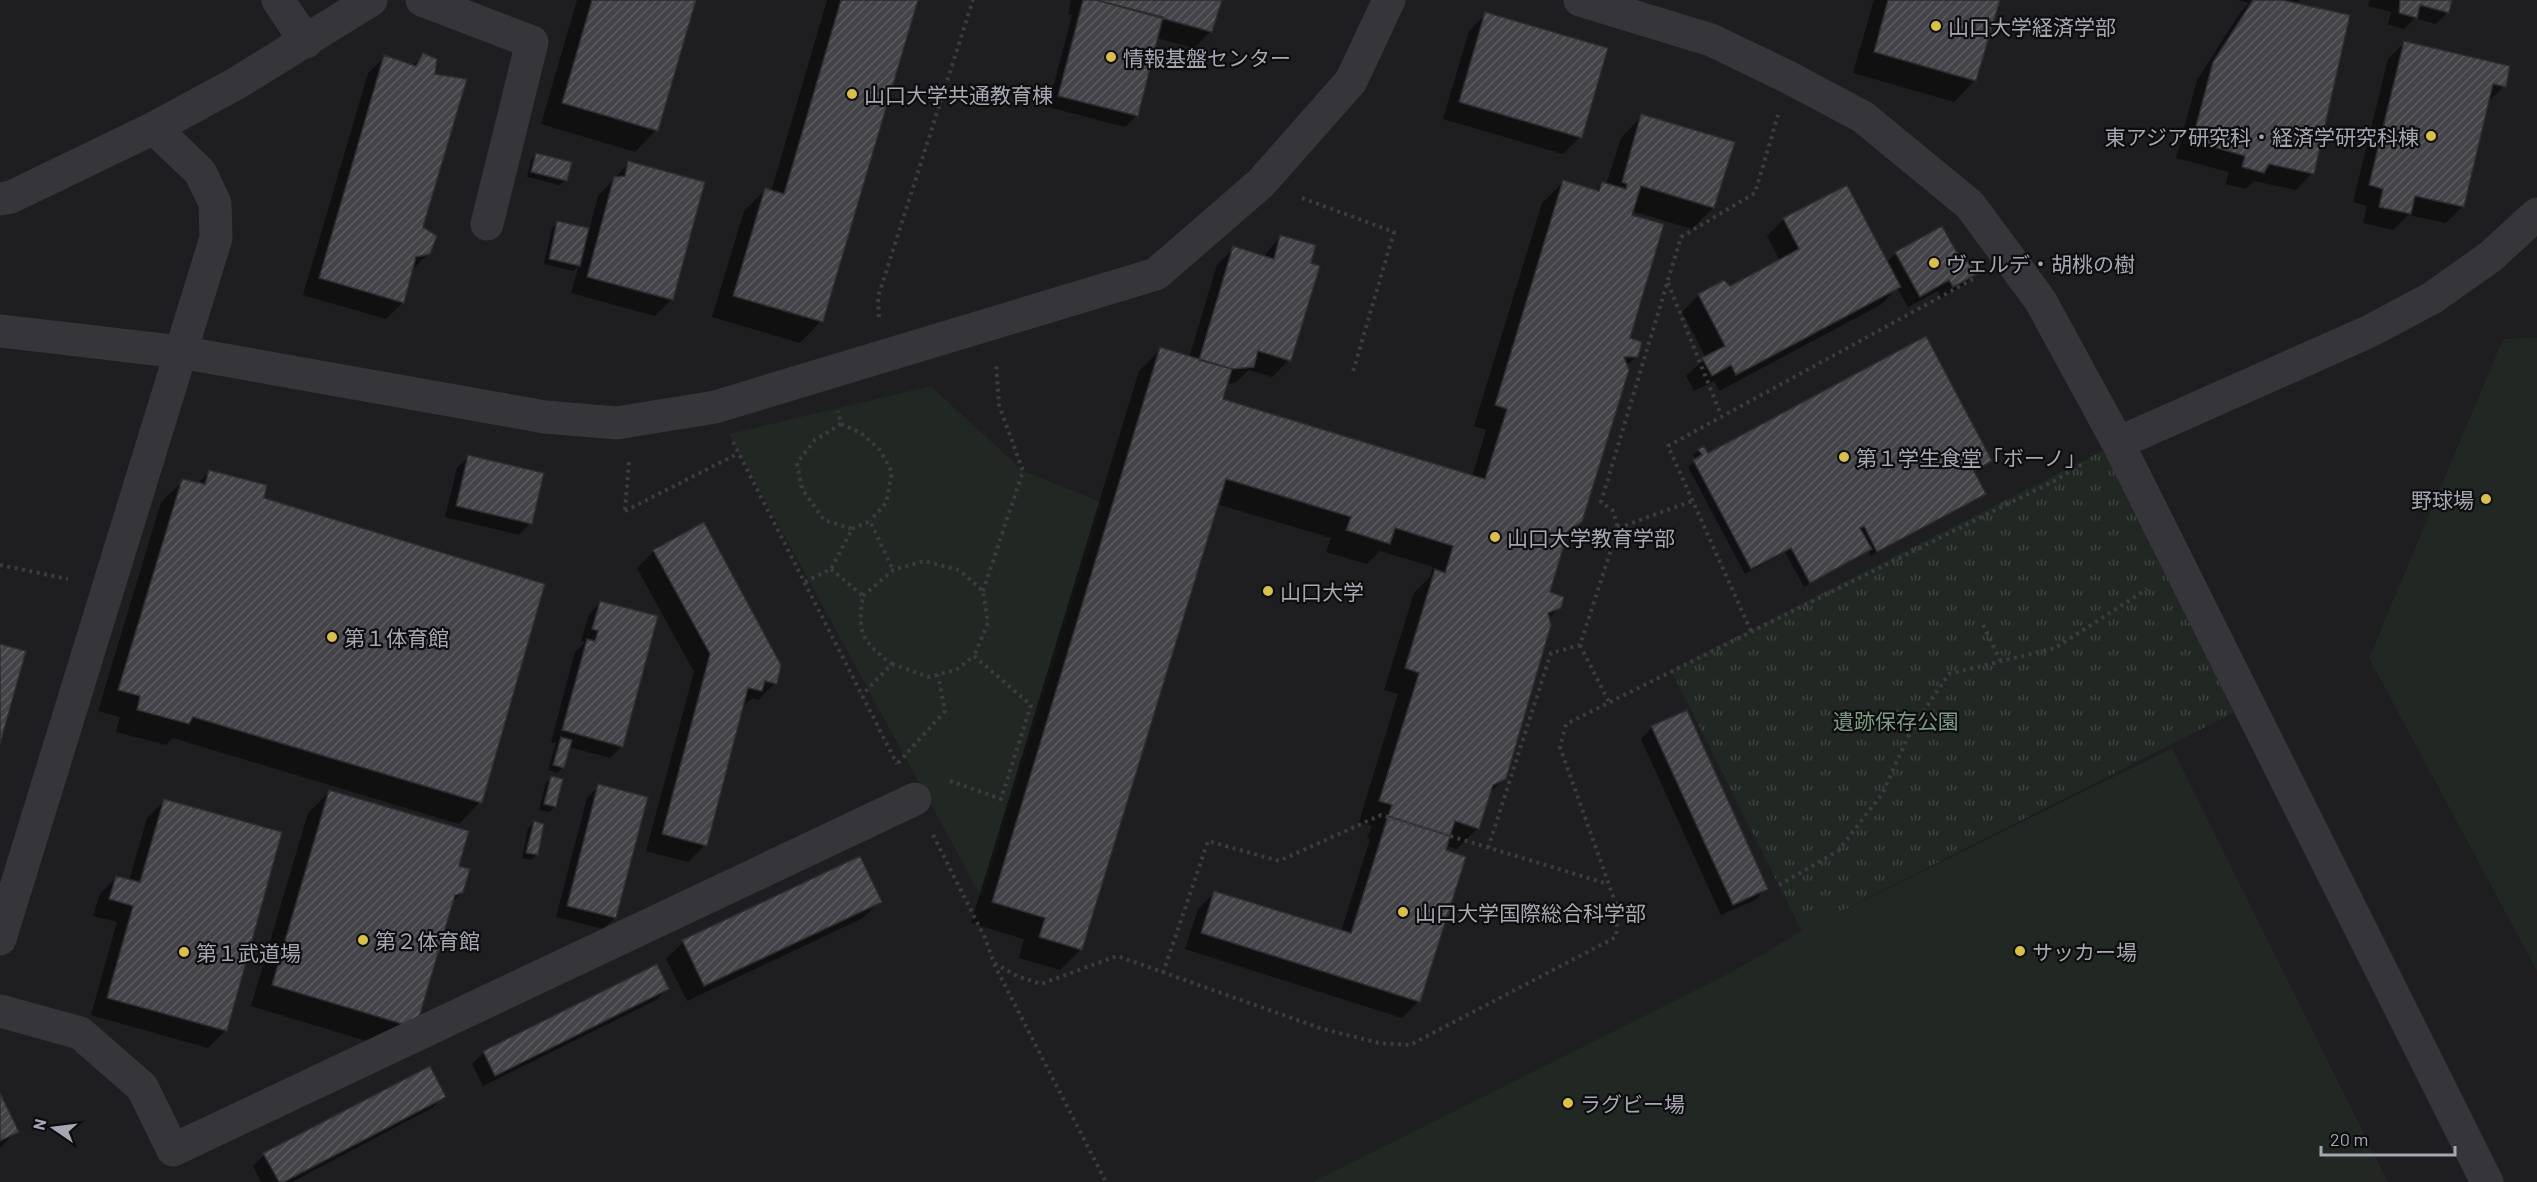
<svg xmlns="http://www.w3.org/2000/svg" width="2537" height="1182" font-family="Barlow,'Noto Sans JP',sans-serif">
	<style>
		.built { fill: #1e1e20 }
		.green { fill: #212723 }
		.park { fill: url(#park-tufts) }
		.shadow { fill: #0007 }
		.building { fill: url(#building-hatch); stroke: #2d2c2f; stroke-width: 1.5 }
		.lines { fill: none; stroke-linecap: round; stroke-linejoin: round }
		.path { stroke: #3b3c40; stroke-width: 4; stroke-dasharray: 3 4.5; stroke-linecap: butt }
		.minor { stroke: #35353a; stroke-width: 33 }
		.poi-dot { fill: #dac043; stroke: #0d0d0e; stroke-width: 2 }
		.labels { text-anchor: middle; dominant-baseline: central; stroke-width: 4.5; stroke-linejoin: round; paint-order: stroke }
		.poi-label { font-size: 21px; fill: #a5a7b2; stroke: #0d0d0e; text-anchor: start }
		.park-label { font-size: 21px; fill: #7e9b85; stroke: #0d0d0e }
	</style>
	<defs>
		<pattern id="park-tufts" width="24" height="20" patternUnits="userSpaceOnUse" patternTransform="scale(1.5)"><rect width="24" height="20" fill="#212723"/><path d="M3 7l-1-3M5 7V3M7 7l1-3M15 17l-1-3M17 17v-4M19 17l1-3" fill="none" stroke="#3e4441"/></pattern>
		<pattern id="building-hatch" width="6" height="6" patternUnits="userSpaceOnUse" patternTransform="scale(1.5)"><rect width="6" height="6" fill="#444448"/><path d="M-1 1l2-2M0 6l6-6M5 7l2-2" fill="none" stroke="#5c5c60"/></pattern>
	</defs>
	<rect width="100%" height="100%" fill="#121213"/>
	<path class="built" d="M 0,0 L 2537,0 L 2537,1182 L 0,1182 Z"/>
	<path class="green" d="M 2537,337 L 2537,971 L 2369,658 L 2503,339 Z
		M 931,386 L 1023,471 L 1103,503 L 982,898 L 729,434 Z
		M 2172,748 L 2388,1182 L 1313,1182 L 1732,972 L 1802,931 Z"/>
	<path class="park" d="M 2118,443 L 2249,705 L 1802,931 L 1671,670 Z"/>
	<path class="shadow" d="M 577,0 L 695,0 L 656,130 L 635,152 L 541,124 Z
		M 827,0 L 916,0 L 821,321 L 800,343 L 712,317 L 744,211 L 765,190 L 771,192 Z
		M 1071,0 L 1220,0 L 1211,31 L 1194,48 L 1156,38 L 1136,116 L 1125,127 L 1048,107 L 1072,15 L 1068,14 Z
		M 1874,0 L 1998,0 L 1975,80 L 1954,102 L 1853,73 Z
		M 2238,0 L 2300,0 L 2295,5 L 2312,173 L 2296,190 L 2254,181 L 2246,189 L 2226,184 L 2229,172 L 2176,158 L 2197,80 L 2240,13 L 2249,3 Z
		M 2370,0 L 2451,0 L 2448,12 L 2436,24 L 2415,18 L 2404,29 L 2388,24 L 2391,12 L 2368,6 Z
		M 1486,14 L 1580,137 L 1563,154 L 1443,119 L 1469,31 Z
		M 2405,42 L 2504,86 L 2487,103 L 2463,206 L 2446,223 L 2408,215 L 2393,230 L 2363,223 L 2367,206 L 2353,202 L 2388,59 Z
		M 423,55 L 421,227 L 429,253 L 412,270 L 403,302 L 386,319 L 303,295 L 368,73 L 385,57 L 412,66 Z
		M 1642,116 L 1713,208 L 1692,229 L 1632,211 L 1628,339 L 1637,356 L 1626,366 L 1581,521 L 1564,538 L 1548,593 L 1560,607 L 1548,619 L 1505,778 L 1489,794 L 1478,828 L 1457,849 L 1446,846 L 1419,1001 L 1402,1018 L 1185,949 L 1198,909 L 1215,892 L 1341,932 L 1370,839 L 1367,838 L 1372,826 L 1359,822 L 1398,694 L 1384,690 L 1414,593 L 1430,577 L 1433,567 L 1380,551 L 1367,564 L 1326,552 L 1331,538 L 1217,504 L 1081,949 L 1060,970 L 1019,958 L 1024,939 L 971,923 L 1139,371 L 1161,349 L 1189,358 L 1217,265 L 1234,248 L 1263,257 L 1281,236 L 1289,360 L 1272,377 L 1249,370 L 1235,383 L 1226,384 L 1222,400 L 1472,477 L 1486,430 L 1474,426 L 1542,203 L 1563,182 L 1595,191 L 1602,184 L 1606,185 L 1621,138 Z
		M 537,154 L 566,180 L 560,185 L 527,177 L 531,160 Z
		M 629,163 L 672,299 L 655,316 L 571,293 L 579,265 L 573,271 L 544,264 L 552,228 L 558,223 L 589,230 L 598,196 Z
		M 1784,219 L 1886,263 L 1896,253 L 1955,252 L 1976,273 L 1965,284 L 1941,298 L 1938,291 L 1908,307 L 1897,288 L 1882,304 L 1719,391 L 1714,381 L 1694,391 L 1686,376 L 1706,358 L 1682,312 L 1699,295 L 1730,287 L 1780,261 L 1767,236 Z
		M 1699,450 L 1708,455 L 1991,461 L 1973,473 L 1984,494 L 1978,499 L 1871,556 L 1868,550 L 1804,587 L 1785,552 L 1745,574 L 1688,467 L 1696,460 L 1693,455 Z
		M 468,457 L 530,523 L 519,535 L 445,517 L 457,468 Z
		M 209,472 L 262,499 L 480,802 L 459,824 L 173,738 L 166,745 L 116,732 L 120,717 L 98,711 L 161,502 L 183,481 L 197,484 Z
		M 654,551 L 775,683 L 758,700 L 753,698 L 742,707 L 705,845 L 688,862 L 646,851 L 694,672 L 637,568 Z
		M 600,603 L 622,746 L 610,758 L 569,747 L 563,767 L 557,773 L 548,770 L 556,743 L 551,742 L 575,652 L 585,642 L 581,641 L 589,614 Z
		M 1652,727 L 1766,888 L 1755,900 L 1721,915 L 1641,739 Z
		M 551,778 L 555,807 L 549,812 L 539,810 L 546,783 Z
		M 599,786 L 615,918 L 603,929 L 556,917 L 587,798 Z
		M 329,792 L 457,867 L 462,893 L 451,903 L 393,1049 L 251,1006 L 308,813 Z
		M 164,801 L 280,833 L 225,1031 L 208,1048 L 91,1015 L 117,922 L 93,916 L 100,894 L 116,877 L 129,881 L 147,818 Z
		M 534,823 L 537,854 L 531,860 L 522,858 L 528,828 Z
		M 880,901 L 863,918 L 687,1001 L 666,959 L 683,942 Z
		M 668,989 L 656,1000 L 483,1086 L 472,1064 L 484,1052 Z
		M 0,1096 L 17,1131 L 0,1148 Z
		M 444,1096 L 432,1108 L 292,1182 L 261,1182 L 253,1166 L 264,1155 Z"/>
	<path class="building" d="M 592,0 L 696,0 L 658,131 L 562,103 Z
		M 841,0 L 918,0 L 823,322 L 733,296 L 765,188 L 784,194 Z
		M 1083,0 L 1096,0 L 1163,17 L 1138,116 L 1058,96 Z
		M 1096,0 L 1222,0 L 1212,32 Z
		M 1888,0 L 2000,0 L 1976,81 L 1874,52 Z
		M 2253,0 L 2282,0 L 2350,15 L 2314,174 L 2269,164 L 2264,173 L 2242,167 L 2245,156 L 2192,141 L 2213,62 Z
		M 2400,0 L 2452,0 L 2449,13 L 2420,5 L 2417,18 L 2399,13 Z
		M 1485,12 L 1608,48 L 1582,138 L 1459,102 Z
		M 2404,41 L 2510,66 L 2506,87 L 2493,84 L 2464,207 L 2415,196 L 2411,214 L 2379,207 L 2383,189 L 2369,185 Z
		M 423,53 L 437,59 L 435,74 L 467,79 L 423,227 L 437,236 L 430,254 L 416,257 L 404,303 L 319,278 L 384,55 L 416,66 Z
		M 1641,114 L 1735,142 L 1714,208 L 1641,186 L 1632,215 L 1664,224 L 1630,338 L 1642,342 L 1638,357 L 1624,357 L 1629,370 L 1582,522 L 1568,531 L 1550,592 L 1564,597 L 1561,608 L 1548,613 L 1551,625 L 1506,779 L 1493,785 L 1479,829 L 1455,821 L 1450,836 L 1388,816 L 1392,805 L 1379,801 L 1419,673 L 1405,668 L 1435,569 L 1445,573 L 1453,546 L 1395,528 L 1390,544 L 1346,530 L 1351,517 L 1226,479 L 1082,950 L 1039,937 L 1045,918 L 992,902 L 1160,347 L 1232,369 L 1223,399 L 1485,479 L 1507,409 L 1495,405 L 1563,180 L 1599,191 L 1602,182 L 1626,189 L 1627,184 L 1622,182 Z
		M 536,153 L 572,162 L 567,181 L 531,172 Z
		M 628,161 L 705,182 L 673,300 L 587,277 L 614,177 L 625,176 Z
		M 1847,185 L 1901,287 L 1736,375 L 1731,365 L 1712,376 L 1702,358 L 1725,346 L 1698,294 L 1724,280 L 1730,286 L 1799,249 L 1783,218 Z
		M 557,221 L 589,228 L 580,266 L 549,259 Z
		M 1942,226 L 1956,251 L 1979,273 L 1953,287 L 1949,280 L 1920,297 L 1895,252 Z
		M 1280,235 L 1316,245 L 1311,263 L 1320,266 L 1291,361 L 1258,351 L 1254,367 L 1232,369 L 1199,360 L 1233,246 L 1274,259 Z
		M 1926,336 L 1992,461 L 1974,471 L 1986,494 L 1877,552 L 1864,526 L 1860,528 L 1872,549 L 1810,583 L 1791,548 L 1751,569 L 1693,460 L 1702,455 L 1698,449 L 1704,446 L 1708,453 Z
		M 468,455 L 544,473 L 532,524 L 456,506 Z
		M 209,470 L 267,485 L 264,498 L 545,584 L 482,803 L 193,717 L 189,724 L 137,710 L 140,696 L 118,690 L 182,479 L 205,484 Z
		M 704,522 L 781,665 L 777,684 L 765,681 L 762,691 L 748,688 L 707,846 L 662,834 L 710,654 L 653,550 Z
		M 600,601 L 658,616 L 623,747 L 562,730 L 587,639 L 595,641 L 598,631 L 592,629 Z
		M 0,644 L 26,651 L 0,744 Z
		M 1687,710 L 1768,889 L 1733,905 L 1651,726 Z
		M 561,737 L 572,740 L 564,768 L 553,765 Z
		M 551,776 L 563,779 L 556,807 L 544,804 Z
		M 598,784 L 648,797 L 616,918 L 567,906 Z
		M 329,790 L 469,831 L 459,866 L 470,869 L 463,893 L 455,895 L 416,1028 L 272,985 Z
		M 164,799 L 282,832 L 227,1031 L 107,998 L 133,906 L 109,899 L 116,876 L 140,882 Z
		M 1388,816 L 1450,836 L 1446,850 L 1466,857 L 1420,1002 L 1201,933 L 1214,891 L 1351,933 Z
		M 534,821 L 544,824 L 538,855 L 526,853 Z
		M 860,856 L 882,902 L 704,986 L 682,940 Z
		M 657,964 L 669,989 L 495,1076 L 483,1051 Z
		M 430,1066 L 446,1097 L 284,1182 L 279,1182 L 263,1153 Z
		M 0,1093 L 19,1132 L 0,1141 Z"/>
	<g class="lines">
		<path class="path" d="M 1302,198 L 1394,232 L 1352,375
			M 1668,283 L 1721,415
			M 879,317 L 878,297 L 973,0
			M 841,424 L 861,433 L 880,450 L 892,472 L 886,503 L 870,521
			M 733,442 L 897,764
			M 625,510 L 629,461
			M 625,511 L 739,453
			M 1618,528 L 1692,501
			M 852,529 L 870,521 L 893,570
			M 0,565 L 68,579
			M 831,569 L 863,596 C 857,633 862,642 892,664 L 862,695
			M 805,582 L 831,569 L 852,529 L 824,520 L 802,489 L 797,463 L 815,440 L 841,424 L 838,411
			M 983,591 L 1023,471 L 999,405 L 996,362
			M 863,596 L 893,570 L 924,561 L 959,570 L 983,591 L 988,623 L 974,656
			M 1983,625 L 2000,660
			M 1751,631 L 1668,446 L 1975,278
			M 1580,645 L 1609,702
			M 892,664 L 929,677 L 956,670 L 974,656 L 1031,705 L 1001,799 L 950,781
			M 898,763 L 945,711 L 938,675
			M 933,835 L 985,938 L 994,963 L 1017,976 L 1041,984 L 1117,956 L 1323,1029 L 1379,1043 L 1410,1045 L 1616,937 L 1618,910 L 1560,747 L 1566,724 L 2054,481 L 2084,463
			M 1488,848 L 1551,653 L 1580,645 L 1618,528 L 1613,511 L 1601,502 L 1681,237 L 1755,193 L 1778,115
			M 1779,885 L 1838,851 L 1882,794 L 1913,726 L 1949,674 L 2055,648 L 2147,589
			M 994,964 L 1106,1182
			M 1163,973 L 1208,841 L 1279,861 L 1381,815 L 1608,884"/>
		<path class="minor" d="M 278,0 L 306,42
			M 422,0 L 532,42 L 487,224
			M 1580,0 L 1711,40 L 1788,77 L 1863,117 L 1970,205 L 2040,300 L 2118,443 L 2487,1182
			M 0,199 L 11,197 L 154,128 L 237,83 L 371,0
			M 0,331 L 180,352 L 545,417 L 617,423 L 715,407 L 1156,274 L 1261,183 L 1351,81 L 1389,0
			M 2118,443 L 2370,331 L 2432,298 L 2490,257 L 2537,214
			M 0,939 L 216,238 L 215,203 L 200,172 L 154,128
			M 0,1011 L 80,1033 L 142,1087 L 173,1150 L 915,799"/>
	</g>
	<g class="poi-dot">
		<circle cx="1936" cy="26" r="6"/>
		<circle cx="1111" cy="57" r="6"/>
		<circle cx="852" cy="94" r="6"/>
		<circle cx="2431" cy="136" r="6"/>
		<circle cx="1934" cy="263" r="6"/>
		<circle cx="1844" cy="457" r="6"/>
		<circle cx="2486" cy="499" r="6"/>
		<circle cx="1495" cy="537" r="6"/>
		<circle cx="1268" cy="591" r="6"/>
		<circle cx="332" cy="637" r="6"/>
		<circle cx="1403" cy="912" r="6"/>
		<circle cx="363" cy="940" r="6"/>
		<circle cx="2020" cy="951" r="6"/>
		<circle cx="184" cy="952" r="6"/>
		<circle cx="1568" cy="1103" r="6"/>
	</g>
	<g class="labels">
		<g class="poi-label">
			<text x="1948" y="26">山口大学経済学部</text>
			<text x="1123" y="57">情報基盤センター</text>
			<text x="864" y="94">山口大学共通教育棟</text>
			<text x="2419" y="136" text-anchor="end">東アジア研究科・経済学研究科棟</text>
			<text x="1946" y="263">ヴェルデ・胡桃の樹</text>
			<text x="1856" y="457">第１学生食堂「ボーノ」</text>
			<text x="2474" y="499" text-anchor="end">野球場</text>
			<text x="1507" y="537">山口大学教育学部</text>
			<text x="1280" y="591">山口大学</text>
			<text x="344" y="637">第１体育館</text>
			<text x="1415" y="912">山口大学国際総合科学部</text>
			<text x="375" y="940">第２体育館</text>
			<text x="2032" y="951">サッカー場</text>
			<text x="196" y="952">第１武道場</text>
			<text x="1580" y="1103">ラグビー場</text>
		</g>
		<g class="park-label">
			<text x="1896" y="720">遺跡保存公園</text>
		</g>
	</g>
	<g transform="translate(54 1128) rotate(284)" stroke="#0d0d0e" stroke-width="4.5" paint-order="stroke">
	<path d="M0-4.5L10 22L0 15L-10 22Z" fill="#a5a7b2"/>
	<text y="-9" font-size="16" font-weight="bold" text-anchor="middle" fill="#a5a7b2">N</text>
	</g>
	<path d="M2321 1146v9h134v-9" fill="none" stroke="#a5a7b2" stroke-width="3"/>
	<text x="2330" y="1146" font-size="18" fill="#a5a7b2" stroke="#0d0d0e" stroke-width="4.5" paint-order="stroke">20 m</text>
</svg>
